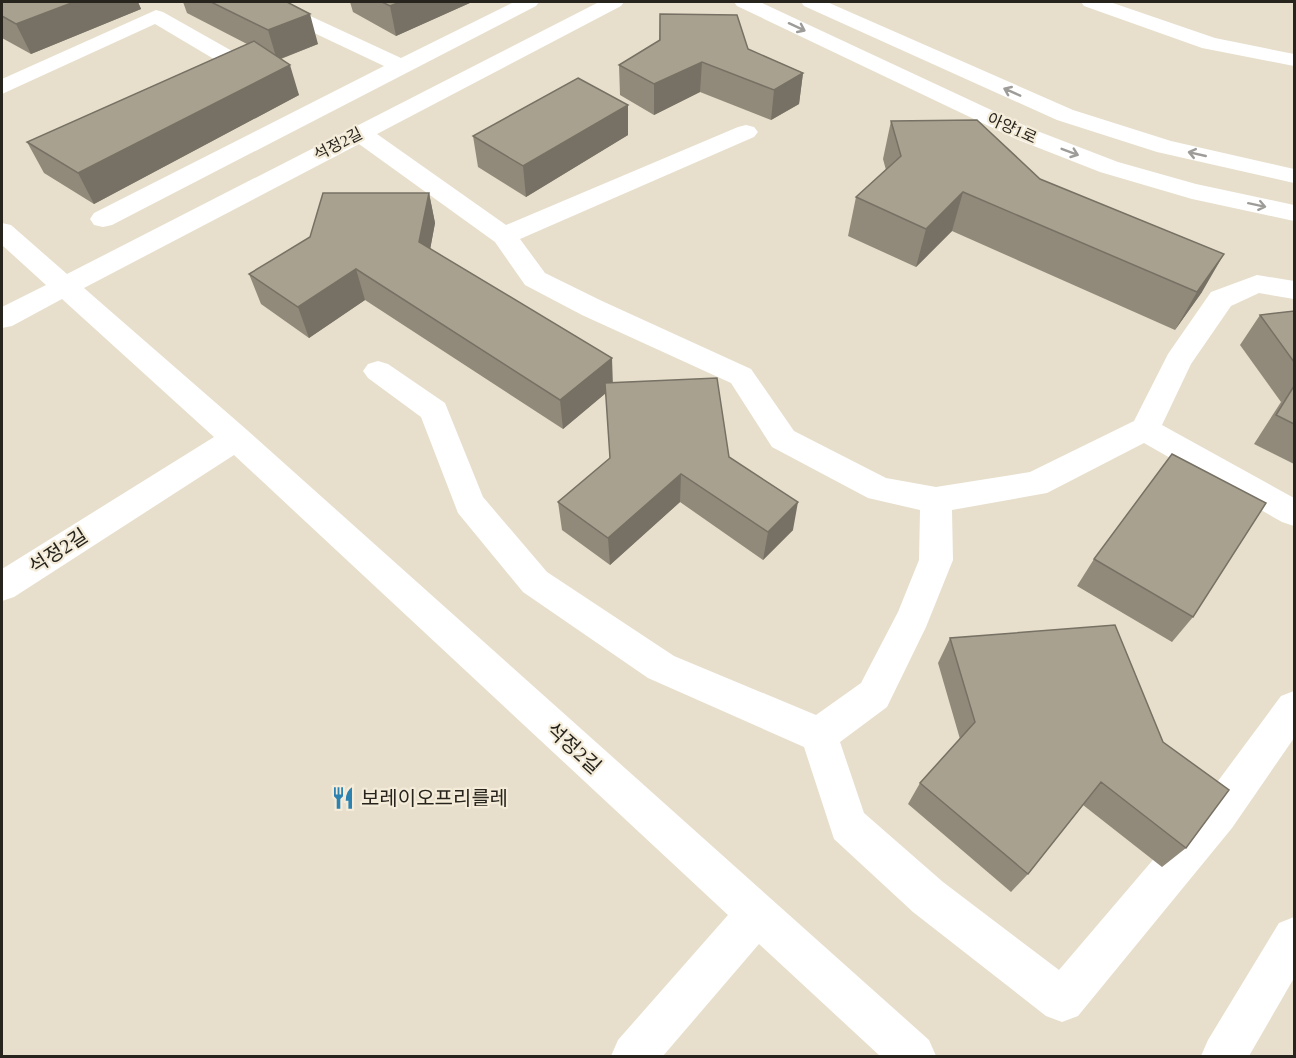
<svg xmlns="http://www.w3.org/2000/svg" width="1296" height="1058" font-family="'Times New Roman','Noto Sans KR',serif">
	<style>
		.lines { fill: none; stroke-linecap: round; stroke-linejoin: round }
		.minor { fill: #fff; fill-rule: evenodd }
		.wall { fill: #918a7b }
		.shaded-wall { fill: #767164 }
		.building { fill: #a9a18f; stroke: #767164; stroke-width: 1.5 }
		.oneway { stroke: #9e9c99 }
		.labels { text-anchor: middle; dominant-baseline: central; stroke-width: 4.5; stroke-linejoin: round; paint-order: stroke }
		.far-street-label { font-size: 16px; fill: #27241d; stroke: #f4ecd9 }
		.street-label { font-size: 20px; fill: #27241d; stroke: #f4ecd9 }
		.poi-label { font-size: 20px; fill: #27241d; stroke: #f4ecd9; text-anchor: start }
	</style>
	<rect width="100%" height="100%" fill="#e7dfcc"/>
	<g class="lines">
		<path class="minor" d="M 254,2 L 280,2 L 401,58 L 514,2 L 539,2 L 536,6 L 112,225 L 103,227 L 94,225 L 90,219 L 94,213 L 384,66 L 257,6 Z
			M 599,2 L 624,2 L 621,6 L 377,134 L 506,225 L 738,127 L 746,125 L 754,127 L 758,132 L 754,137 L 520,239 L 545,273 L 602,301 L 751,369 L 794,431 L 886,478 L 936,487 L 1030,472 L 1134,421 L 1168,354 L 1211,292 L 1257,275 L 1294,281 L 1294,299 L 1259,293 L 1231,306 L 1191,364 L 1162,425 L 1294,498 L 1294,526 L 1282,522 L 1144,443 L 1047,493 L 952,510 L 953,560 L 926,627 L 887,707 L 840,742 L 864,813 L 943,882 L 1059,970 L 1204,800 L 1281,696 L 1294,691 L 1294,738 L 1232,828 L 1078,1016 L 1062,1022 L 1046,1016 L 913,912 L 834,839 L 804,747 L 648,678 L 523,592 L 458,513 L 421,417 L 368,378 L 363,371 L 368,364 L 378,361 L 388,364 L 445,403 L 483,497 L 547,572 L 674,656 L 816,715 L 861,683 L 898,612 L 919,560 L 920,510 L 868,498 L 772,447 L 731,383 L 582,315 L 525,285 L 495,242 L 359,144 L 84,288 L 247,430 L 929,1040 L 936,1056 L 880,1056 L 759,944 L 663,1056 L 611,1056 L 618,1040 L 728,915 L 234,455 L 14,597 L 2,601 L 2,569 L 214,437 L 62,299 L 12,326 L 2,328 L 2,307 L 46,285 L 2,245 L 2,223 L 11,225 L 67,274 Z
			M 734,2 L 760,2 L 1032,129 L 1118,162 L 1196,184 L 1294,205 L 1294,221 L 1192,199 L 1100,172 L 1016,139 L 737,6 Z
			M 801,2 L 827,2 L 1073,110 L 1171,141 L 1294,169 L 1294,183 L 1157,152 L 1057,120 L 804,6 Z
			M 1081,2 L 1110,2 L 1215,38 L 1294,54 L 1294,66 L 1202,48 L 1084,6 Z
			M 156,10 L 163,12 L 248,60 L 251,65 C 243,76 223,84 210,81 L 207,76 L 210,71 L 224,65 L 155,24 L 2,94 L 2,79 Z
			M 1294,917 L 1294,978 L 1249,1056 L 1201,1056 L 1208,1040 L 1279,923 Z"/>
	</g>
	<path class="wall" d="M 2,2 L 138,2 L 141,9 L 31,54 L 2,38 Z
		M 183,2 L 287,2 L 318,44 L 281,59 L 299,95 L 94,204 L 44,173 L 27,142 L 247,44 L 187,13 Z
		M 350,2 L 472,2 L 396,36 L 353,12 Z
		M 660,14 L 748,49 L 803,73 L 799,104 L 771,120 L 700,92 L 654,115 L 620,95 L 619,65 L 659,41 Z
		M 628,105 L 628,135 L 526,197 L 478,167 L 473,136 Z
		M 891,121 L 1040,179 L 1202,292 L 1175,330 L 952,231 L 916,267 L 848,236 L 856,197 L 886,170 L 883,159 Z
		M 429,193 L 435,223 L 430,249 L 613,383 L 729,457 L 793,530 L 763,560 L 680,502 L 610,565 L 562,530 L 558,502 L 610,459 L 606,393 L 563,429 L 365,300 L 309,338 L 261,304 L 249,274 Z
		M 1294,311 L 1294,464 L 1254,444 L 1281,402 L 1240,345 L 1260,315 Z
		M 1094,559 L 1193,617 L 1172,642 L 1077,586 Z
		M 950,638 L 1186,848 L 1162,867 L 1083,805 L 1028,874 L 1011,892 L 908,804 L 920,783 L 960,739 L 938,663 Z"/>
	<path class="shaded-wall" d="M 74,2 L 138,2 L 141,9 L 31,54 L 16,24 Z
		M 400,2 L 472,2 L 396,36 L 390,6 Z
		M 310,14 L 318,44 L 277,60 L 268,30 Z
		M 702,62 L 700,92 L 654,115 L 654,84 Z
		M 290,65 L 299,95 L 94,204 L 78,173 Z
		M 803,73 L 799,104 L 771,120 L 774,90 Z
		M 628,105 L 628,135 L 526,197 L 523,166 Z
		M 963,192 L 952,231 L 916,267 L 926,229 Z
		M 429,193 L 435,223 L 426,272 L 419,242 Z
		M 1224,254 L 1202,292 L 1175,330 L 1197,292 Z
		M 356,269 L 365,300 L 309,338 L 298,307 Z
		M 612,358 L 613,387 L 563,429 L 560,400 Z
		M 681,474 L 680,502 L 610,565 L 608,538 Z
		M 798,502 L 793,530 L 763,560 L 768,532 Z"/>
	<path class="building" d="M 2,2 L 74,2 L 16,24 L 2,16 Z
		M 211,2 L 287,2 L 310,14 L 268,30 Z
		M 382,2 L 400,2 L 390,6 Z
		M 660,14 L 737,15 L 748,49 L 803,73 L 774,90 L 702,62 L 654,84 L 619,65 L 660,40 Z
		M 254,41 L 290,65 L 78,173 L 27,142 Z
		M 578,78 L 628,105 L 523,166 L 473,136 Z
		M 977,120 L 1040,179 L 1224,254 L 1197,292 L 963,192 L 926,229 L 856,197 L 901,156 L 891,121 Z
		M 323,193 L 429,193 L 419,242 L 612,358 L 560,400 L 356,269 L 298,307 L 249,274 L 310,237 Z
		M 1294,311 L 1294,362 L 1260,315 Z
		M 717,378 L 729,457 L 798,502 L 768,532 L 681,474 L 608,538 L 558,502 L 610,458 L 605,383 Z
		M 1294,386 L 1294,424 L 1276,415 Z
		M 1172,454 L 1266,503 L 1193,617 L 1094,559 Z
		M 1115,625 L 1163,742 L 1229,790 L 1186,848 L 1101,782 L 1028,874 L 920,783 L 975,722 L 950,638 Z"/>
	<defs><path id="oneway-shaft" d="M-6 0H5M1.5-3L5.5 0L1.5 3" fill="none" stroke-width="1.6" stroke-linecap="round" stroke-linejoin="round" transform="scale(1.5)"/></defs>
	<g class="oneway">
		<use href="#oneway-shaft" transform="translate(797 27) rotate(25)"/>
		<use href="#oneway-shaft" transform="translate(1012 92) rotate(-156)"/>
		<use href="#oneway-shaft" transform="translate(1070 152) rotate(21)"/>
		<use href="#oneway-shaft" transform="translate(1197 154) rotate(-167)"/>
		<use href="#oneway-shaft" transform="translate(1257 205) rotate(12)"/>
	</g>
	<defs>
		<g id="restaurant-bare" transform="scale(1.8)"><path d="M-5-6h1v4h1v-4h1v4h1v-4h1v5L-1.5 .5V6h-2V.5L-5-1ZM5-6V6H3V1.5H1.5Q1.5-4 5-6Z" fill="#2b81b0" stroke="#f4ecd9" stroke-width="2.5" paint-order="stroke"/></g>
	</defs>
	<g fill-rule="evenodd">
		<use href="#restaurant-bare" x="343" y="798"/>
	</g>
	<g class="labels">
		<g class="far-street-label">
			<text transform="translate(1012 128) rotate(24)">아양1로</text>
			<text transform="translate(338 144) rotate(-27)">석정2길</text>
		</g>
		<g class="street-label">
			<text transform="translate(58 551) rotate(-33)">석정2길</text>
			<text transform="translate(574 748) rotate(42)">석정2길</text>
		</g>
		<g class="poi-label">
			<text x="361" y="798">보레이오프리를레</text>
		</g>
	</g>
	<rect width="1296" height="1058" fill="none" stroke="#27241d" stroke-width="6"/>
</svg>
